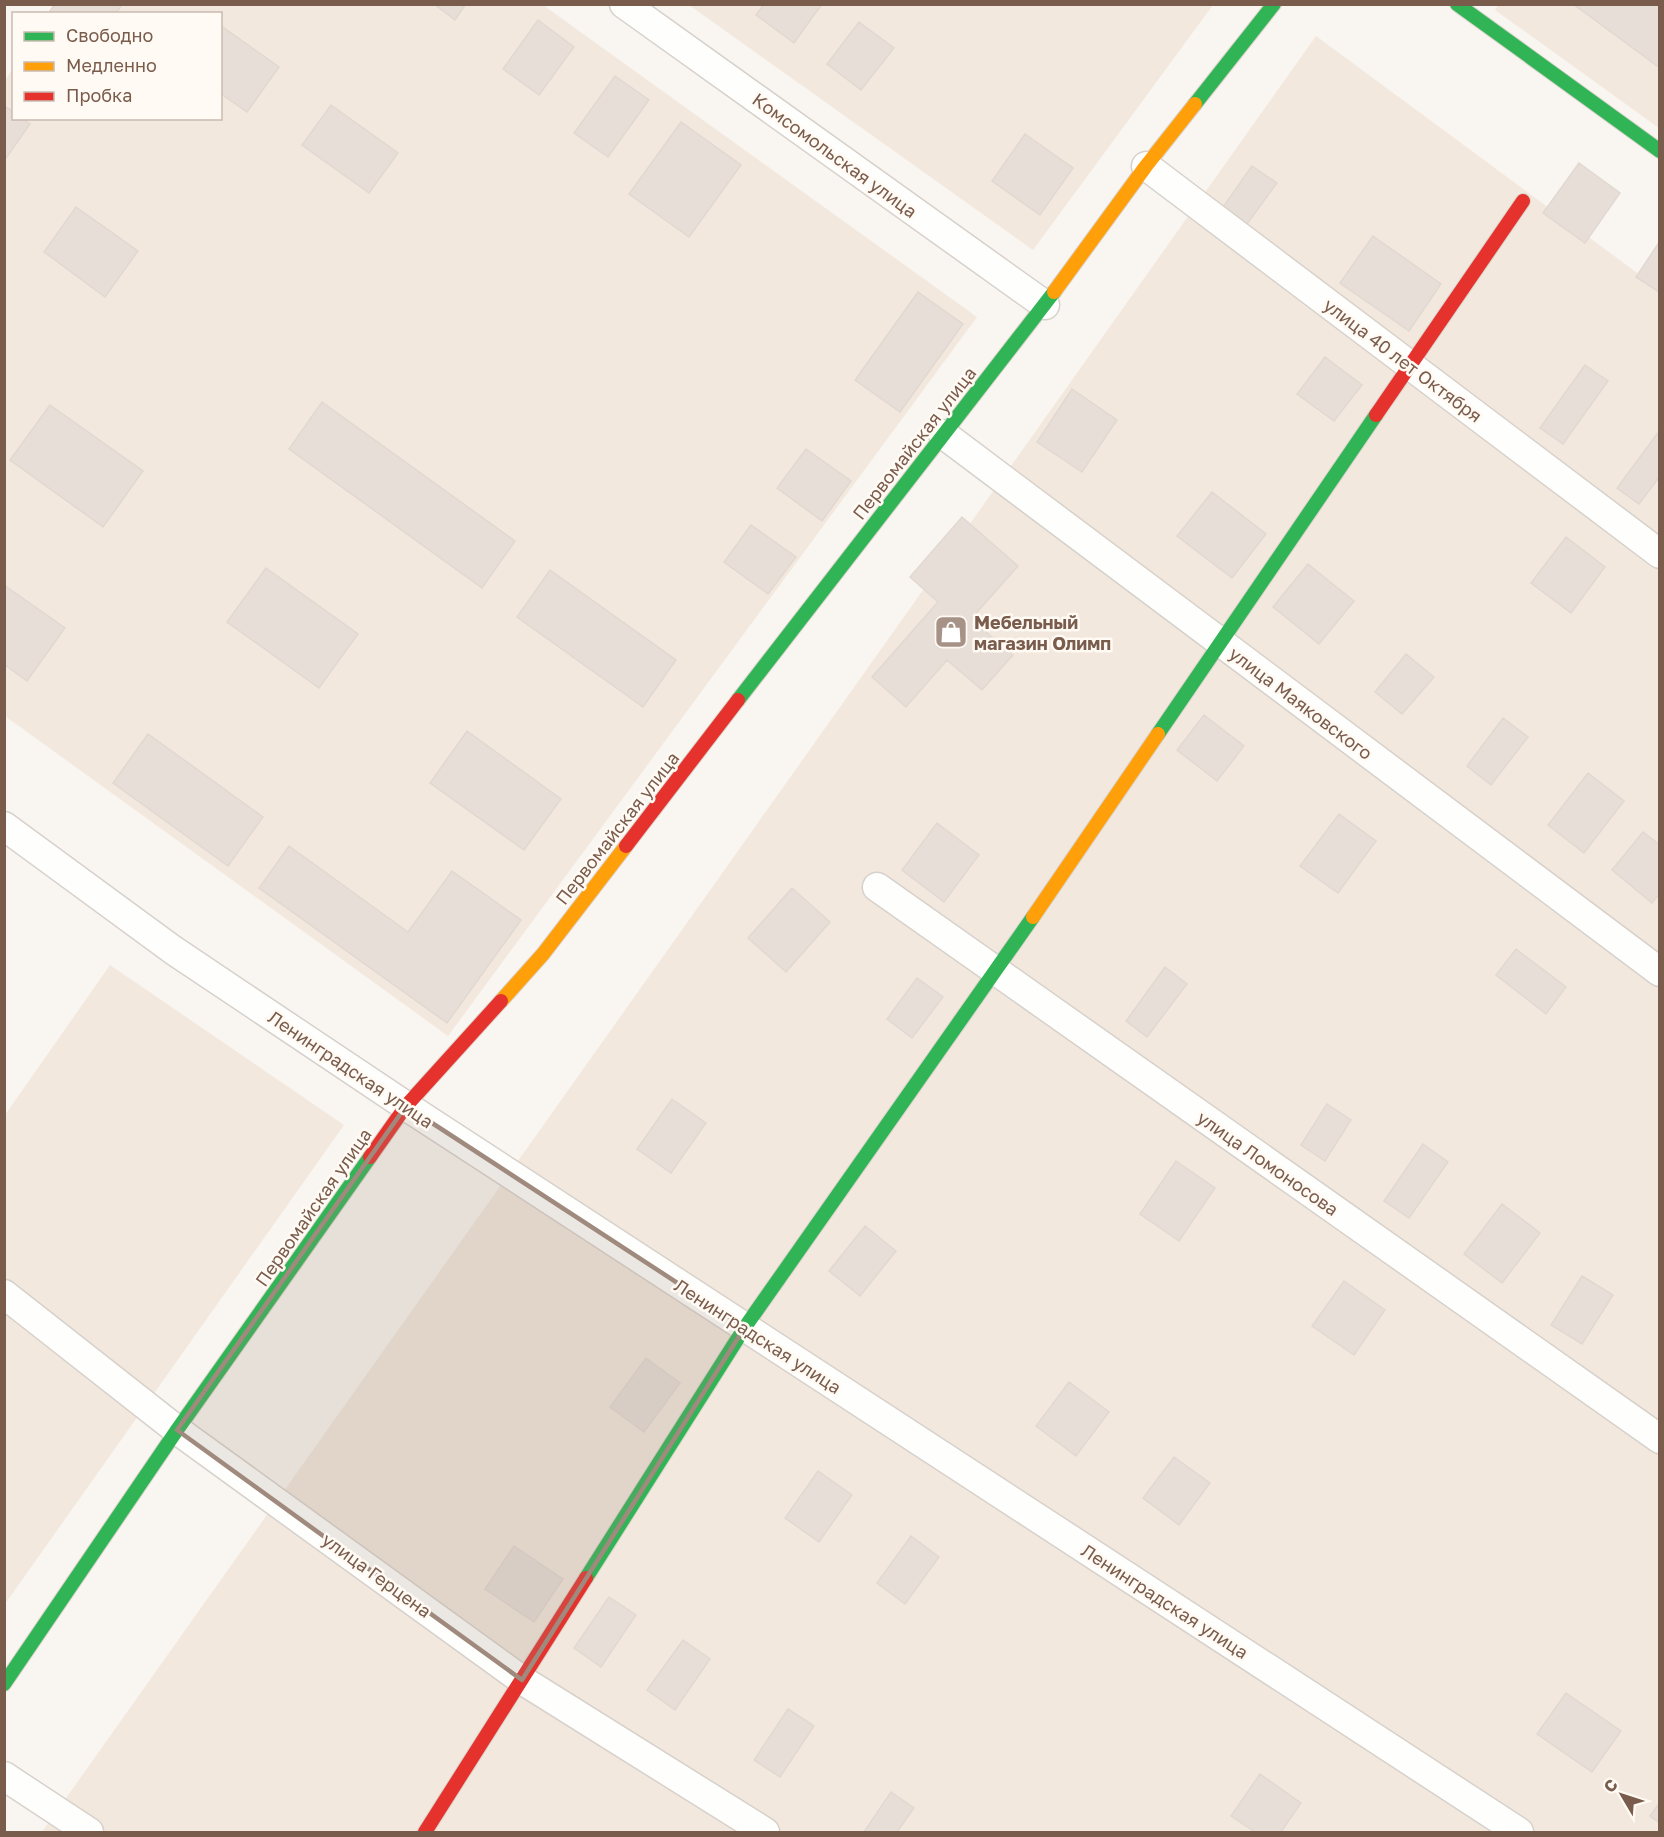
<svg xmlns="http://www.w3.org/2000/svg" width="1664" height="1837" font-family="'Golos Text',sans-serif">
	<style>
		.residential { fill: #f2e8de }
		.building { fill: #e6ded7; stroke: #e2d8d2; stroke-width: 1.5 }
		.lines { fill: none; stroke-linecap: round; stroke-linejoin: round }
		.street-casing { stroke: #d7d1cb; stroke-width: 31 }
		.fast-casing { stroke: #d9d2cb; stroke-width: 16 }
		.slow-casing { stroke: #d9d2cb; stroke-width: 16 }
		.jam-casing { stroke: #d9d2cb; stroke-width: 16 }
		.street { stroke: #fefefd; stroke-width: 28 }
		.fast { stroke: #30b455; stroke-width: 14 }
		.slow { stroke: #ff9f0a; stroke-width: 14 }
		.jam { stroke: #e5322d; stroke-width: 14 }
		.marked { fill: #9f8a7d; fill-opacity: 0.2; stroke: #9f8a7d; stroke-width: 4.5; stroke-linejoin: round }
		.labels { text-anchor: middle; dominant-baseline: central; stroke-width: 5; stroke-linejoin: round; paint-order: stroke }
		.street-label { font-size: 18px; fill: #7a5c4d; stroke: #fffaf3 }
		.poi-label { font-size: 18px; font-weight: bold; fill: #7a5c4d; stroke: #fffaf3; text-anchor: start }
	</style>
	<rect width="100%" height="100%" fill="#f9f5f0"/>
	<path class="residential" d="M 1499,4 L 1659,5 L 1659,128 L 1495,10 Z
		M 57,5 L 543,5 L 977,317 L 448,1036 L 5,716 L 5,81 L 13,68 L 14,118 L 220,118 L 220,14 L 51,13 Z
		M 689,5 L 1213,5 L 1033,250 Z
		M 1316,36 L 1659,289 L 1659,1832 L 42,1832 Z
		M 110,965 L 344,1125 L 5,1604 L 5,1115 Z"/>
	<path class="building" d="M 55,4 L 122,4 L 116,14 L 53,14 L 50,11 Z
		M 434,4 L 466,4 L 455,20 Z
		M 764,4 L 822,4 L 794,43 L 756,15 Z
		M 1573,4 L 1660,4 L 1660,68 Z
		M 538,20 L 574,47 L 539,95 L 503,69 Z
		M 859,22 L 894,48 L 861,90 L 827,64 Z
		M 220,25 L 279,67 L 247,112 L 220,93 Z
		M 615,76 L 649,100 L 608,157 L 574,133 Z
		M 331,105 L 398,153 L 369,193 L 302,145 Z
		M 4,106 L 14,112 L 14,118 L 22,118 L 30,124 L 4,161 Z
		M 681,122 L 741,165 L 689,237 L 629,194 Z
		M 1025,134 L 1073,168 L 1040,215 L 992,181 Z
		M 1579,163 L 1620,193 L 1585,243 L 1543,213 Z
		M 1252,166 L 1277,183 L 1247,224 L 1223,207 Z
		M 76,207 L 138,251 L 105,297 L 44,252 Z
		M 1373,236 L 1441,284 L 1409,331 L 1340,283 Z
		M 1660,241 L 1660,292 L 1659,292 L 1636,277 Z
		M 918,292 L 963,324 L 900,412 L 855,380 Z
		M 1325,357 L 1362,385 L 1334,421 L 1297,394 Z
		M 1585,365 L 1608,381 L 1563,444 L 1540,428 Z
		M 1072,389 L 1117,420 L 1082,472 L 1037,442 Z
		M 322,402 L 515,541 L 482,588 L 289,449 Z
		M 50,405 L 143,471 L 103,527 L 10,460 Z
		M 1660,430 L 1660,476 L 1639,504 L 1617,488 Z
		M 806,449 L 851,481 L 822,521 L 777,488 Z
		M 1212,492 L 1266,534 L 1232,578 L 1177,536 Z
		M 962,517 L 1018,566 L 971,619 L 1013,655 L 982,690 L 947,660 L 906,707 L 872,677 L 938,602 L 910,577 Z
		M 751,525 L 796,557 L 768,594 L 724,562 Z
		M 1566,537 L 1605,567 L 1571,613 L 1531,583 Z
		M 1308,564 L 1354,601 L 1319,644 L 1273,607 Z
		M 266,568 L 358,634 L 319,688 L 227,622 Z
		M 550,570 L 676,660 L 643,707 L 517,617 Z
		M 4,585 L 65,628 L 27,681 L 4,664 Z
		M 1406,654 L 1434,677 L 1402,714 L 1375,692 Z
		M 1204,715 L 1244,746 L 1217,781 L 1177,750 Z
		M 1503,718 L 1528,737 L 1491,785 L 1467,766 Z
		M 467,731 L 561,799 L 524,850 L 430,783 Z
		M 148,734 L 263,817 L 228,866 L 113,783 Z
		M 1588,773 L 1624,801 L 1584,853 L 1548,825 Z
		M 1339,814 L 1376,841 L 1338,893 L 1300,866 Z
		M 937,823 L 979,855 L 944,902 L 902,870 Z
		M 1643,832 L 1660,845 L 1660,893 L 1652,903 L 1612,870 Z
		M 289,846 L 408,932 L 452,871 L 521,920 L 447,1023 L 259,888 Z
		M 792,888 L 830,922 L 786,972 L 748,938 Z
		M 1516,949 L 1566,987 L 1546,1014 L 1496,975 Z
		M 1165,967 L 1187,984 L 1147,1037 L 1126,1021 Z
		M 917,978 L 943,997 L 912,1038 L 887,1019 Z
		M 672,1099 L 706,1123 L 671,1173 L 637,1149 Z
		M 1327,1104 L 1351,1120 L 1325,1161 L 1301,1145 Z
		M 1423,1144 L 1448,1162 L 1409,1218 L 1384,1201 Z
		M 1176,1161 L 1215,1188 L 1179,1241 L 1140,1214 Z
		M 1502,1204 L 1540,1233 L 1502,1283 L 1464,1254 Z
		M 865,1226 L 896,1251 L 860,1296 L 829,1271 Z
		M 1582,1276 L 1613,1295 L 1582,1344 L 1551,1325 Z
		M 1344,1281 L 1385,1310 L 1354,1355 L 1312,1326 Z
		M 646,1358 L 680,1383 L 644,1432 L 610,1407 Z
		M 1069,1382 L 1109,1412 L 1076,1456 L 1036,1426 Z
		M 1174,1457 L 1210,1483 L 1179,1525 L 1143,1498 Z
		M 818,1471 L 852,1495 L 819,1542 L 785,1518 Z
		M 911,1536 L 939,1557 L 905,1604 L 877,1583 Z
		M 514,1546 L 563,1579 L 534,1622 L 485,1589 Z
		M 609,1597 L 636,1615 L 601,1667 L 574,1648 Z
		M 683,1640 L 710,1659 L 675,1710 L 647,1690 Z
		M 1566,1693 L 1621,1731 L 1592,1772 L 1537,1734 Z
		M 788,1709 L 814,1726 L 780,1777 L 754,1760 Z
		M 1260,1774 L 1301,1803 L 1281,1832 L 1255,1832 L 1231,1816 Z
		M 891,1792 L 914,1808 L 897,1832 L 864,1832 Z
		M 1660,1802 L 1660,1823 L 1650,1816 Z"/>
	<g class="lines">
		<g class="street-casing">
			<path id="street" d="M 624,4 L 1045,305
				M 1146,166 L 1660,554
				M 943,434 L 1660,972
				M 4,826 L 173,950 L 406,1106 L 1519,1832
				M 877,887 L 1660,1439
				M 4,1294 L 177,1430 L 522,1680 L 765,1832
				M 4,1776 L 89,1832"/>
		</g>
		<g class="fast-casing">
			<path id="fast" d="M 1457,4 L 1660,151
				M 1195,104 L 1274,4
				M 738,700 L 1054,292
				M 1158,734 L 1376,415
				M 586,1578 L 745,1327 L 1033,917
				M 4,1684 L 177,1430 L 370,1157"/>
		</g>
		<g class="slow-casing">
			<path id="slow" d="M 1054,292 L 1146,166 L 1195,104
				M 1033,917 L 1158,734
				M 501,1001 L 543,954 L 626,846"/>
		</g>
		<g class="jam-casing">
			<path id="jam" d="M 1376,415 L 1523,201
				M 626,846 L 738,700
				M 370,1157 L 406,1106 L 501,1001
				M 425,1832 L 586,1578"/>
		</g>
		<use href="#street" class="street"/>
		<use href="#fast" class="fast"/>
		<use href="#slow" class="slow"/>
		<use href="#jam" class="jam"/>
	</g>
	<path class="marked" d="M 406,1106 L 745,1327 L 522,1680 L 177,1430 Z"/>
	<defs>
		<g id="shop-square" transform="scale(1.725)"><rect x="-9" y="-9" width="18" height="18" rx="4" fill="#a69286" stroke="#fffaf3"/><path d="M-5-2.5h2.3a2.7 3.5 0 0 1 5.4 0H5L5.5 6h-11ZM-1.5-2.5h3a1.5 2.3 0 0 0-3 0Z" fill="#fff"/></g>
	</defs>
	<g fill-rule="evenodd">
		<use href="#shop-square" x="951" y="632"/>
	</g>
	<g class="labels">
		<g class="street-label">
			<text transform="translate(835 155) rotate(36)">Комсомольская улица</text>
			<text transform="translate(1403 360) rotate(37)">улица 40 лет Октября</text>
			<text transform="translate(914 443) rotate(-52)">Первомайская улица</text>
			<text transform="translate(1301 703) rotate(37)">улица Маяковского</text>
			<text transform="translate(617 828) rotate(-52)">Первомайская улица</text>
			<text transform="translate(351 1069) rotate(34)">Ленинградская улица</text>
			<text transform="translate(1268 1163) rotate(35)">улица Ломоносова</text>
			<text transform="translate(313 1207) rotate(-55)">Первомайская улица</text>
			<text transform="translate(758 1336) rotate(33)">Ленинградская улица</text>
			<text transform="translate(377 1575) rotate(36)">улица Герцена</text>
			<text transform="translate(1165 1601) rotate(33)">Ленинградская улица</text>
		</g>
		<g class="poi-label">
			<text x="974" y="622">Мебельный<tspan x="974" dy="21">магазин Олимп</tspan></text>
		</g>
	</g>
	<rect width="1664" height="1837" fill="none" stroke="#7a5c4d" stroke-width="12"/>
	<rect x="12" y="12" width="210" height="108" fill="#fffaf3" stroke="#cabbb1" stroke-width="1.5"/>
	<rect x="24" y="32" width="30" height="9" fill="#30b455" stroke="#cabbb1" stroke-width="1.5"/>
	<text x="66" y="42" font-size="18" fill="#7a5c4d">Свободно</text>
	<rect x="24" y="62" width="30" height="9" fill="#ff9f0a" stroke="#cabbb1" stroke-width="1.5"/>
	<text x="66" y="72" font-size="18" fill="#7a5c4d">Медленно</text>
	<rect x="24" y="92" width="30" height="9" fill="#e5322d" stroke="#cabbb1" stroke-width="1.5"/>
	<text x="66" y="102" font-size="18" fill="#7a5c4d">Пробка</text>
	<g transform="translate(1622 1795) rotate(309)" stroke="#fffaf3" stroke-width="4.5" paint-order="stroke">
	<path d="M0-4.5L10 22L0 15L-10 22Z" fill="#7a5c4d"/>
	<text y="-9" font-size="16" font-weight="bold" text-anchor="middle" fill="#7a5c4d">С</text>
	</g>
</svg>
